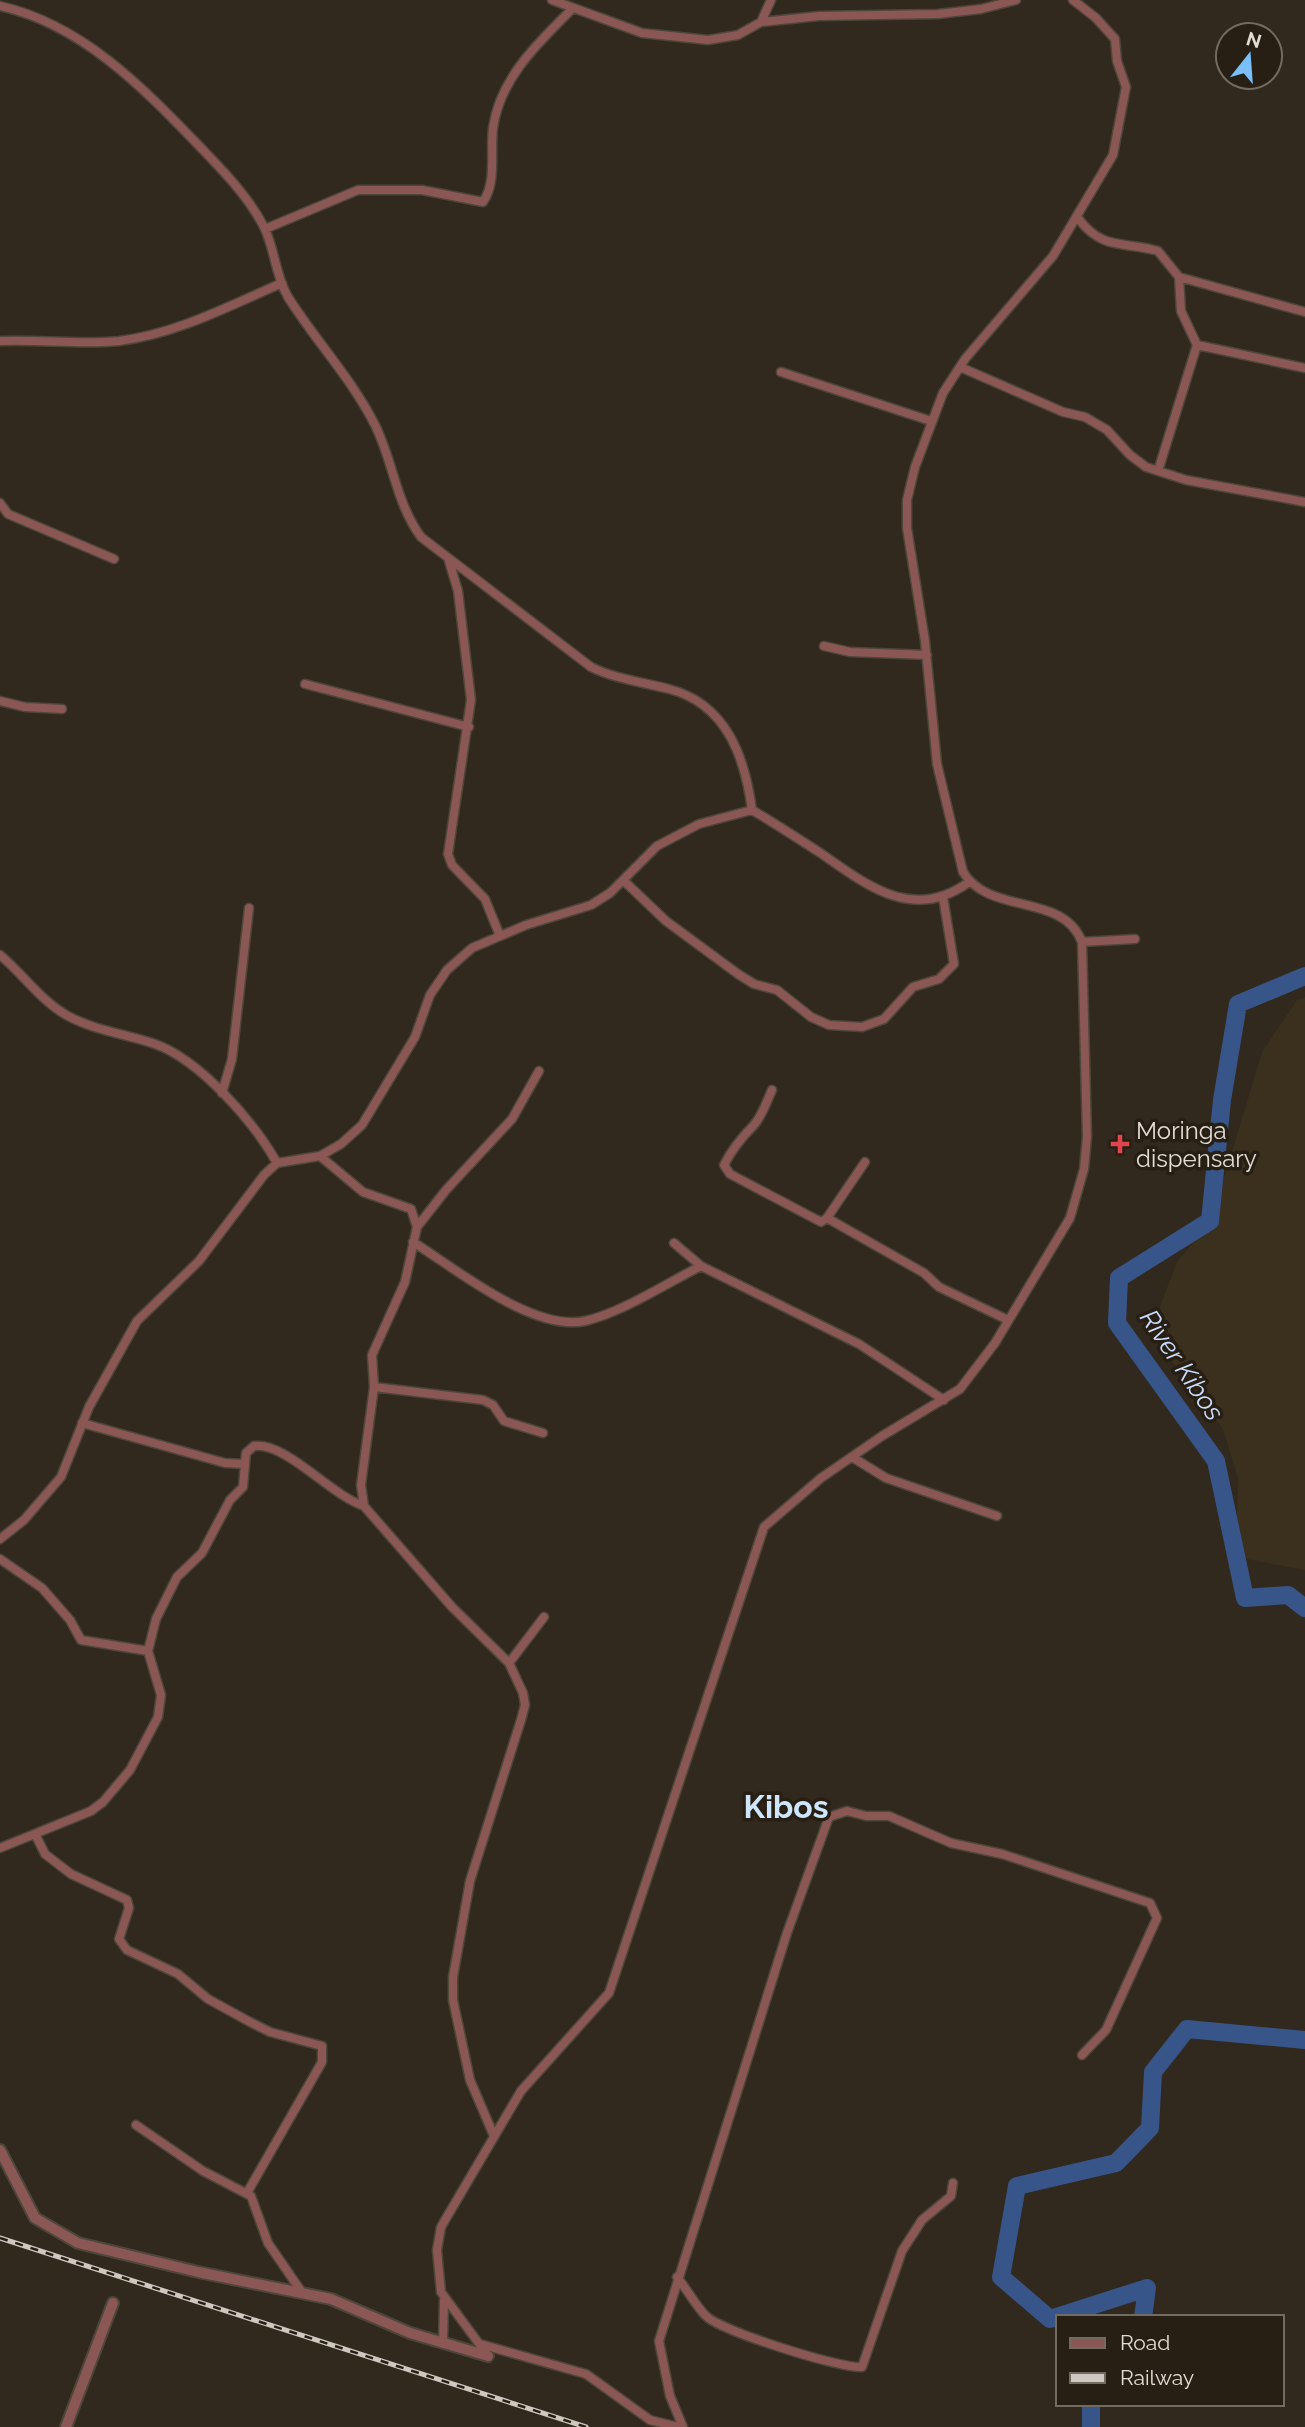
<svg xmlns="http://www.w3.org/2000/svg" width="1305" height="2427" font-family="Raleway,sans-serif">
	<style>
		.built { fill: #3b2f1d }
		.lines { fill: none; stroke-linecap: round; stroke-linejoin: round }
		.river { stroke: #385589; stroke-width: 18 }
		.minor-casing { stroke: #4d463a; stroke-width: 11 }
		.tertiary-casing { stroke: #4d463a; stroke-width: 14 }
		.minor { stroke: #8a5755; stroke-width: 8 }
		.tertiary { stroke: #8a5755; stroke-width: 10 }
		.rail-casing { stroke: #cec8c0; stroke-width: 5 }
		.rail { stroke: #271f13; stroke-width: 2.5; stroke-dasharray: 8; stroke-linecap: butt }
		.health-dot { fill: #e0444e; stroke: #271f13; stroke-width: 2.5 }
		.labels { text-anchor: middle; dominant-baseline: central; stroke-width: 7; stroke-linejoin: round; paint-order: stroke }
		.poi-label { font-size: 24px; fill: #e2dcd5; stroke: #271f13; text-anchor: start }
		.water-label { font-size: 26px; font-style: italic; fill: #cbdefe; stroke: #271f13 }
		.district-label { font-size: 32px; font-weight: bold; fill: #cde6fc; stroke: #271f13 }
	</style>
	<rect width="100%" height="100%" fill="#31291d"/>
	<path class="built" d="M 1305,997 L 1305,1570 L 1236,1557 L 1238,1478 L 1223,1429 L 1150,1332 L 1177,1262 L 1211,1221 L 1262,1052 L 1297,1000 Z"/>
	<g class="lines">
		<path class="river" d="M 1305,976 L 1238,1004 L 1222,1100 L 1210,1221 L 1119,1278 L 1117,1323 L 1216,1461 L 1245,1598 L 1288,1595 L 1305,1608
			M 1143,2317 L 1147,2288 L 1050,2319 L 1001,2277 L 1017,2186 L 1116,2163 L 1150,2128 L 1153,2072 L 1187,2029 L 1305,2040
			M 1091,2427 L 1091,2404"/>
		<g class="minor-casing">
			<path id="minor" d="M 552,0 L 642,33 L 708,40 L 738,35 L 761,22 L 819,16 L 938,14 L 981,9 L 1016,0
				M 0,6 C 85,25 147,92 205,152 C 227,175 249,198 264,227 C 275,249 275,275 288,297 C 315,340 352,379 375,425 C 393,461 396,503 421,537 L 591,667 C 615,679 643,682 669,689 C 727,704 745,758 752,810 C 776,824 799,839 822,854 C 869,887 914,922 969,882
				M 761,22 L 771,0
				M 1078,218 C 1102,251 1124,241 1158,251 L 1179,277 L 1305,312
				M 265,229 L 358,190 L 422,190 L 483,202 C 497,182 490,152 493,128 C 500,78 538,43 572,9
				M 0,341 C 40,339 79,345 119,341 C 176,334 229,306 282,283
				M 1197,345 L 1305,368
				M 960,367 L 1063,412 L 1085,417 L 1107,430 L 1130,455 L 1146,467 L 1186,480 L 1305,502
				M 781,372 L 931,421
				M 1158,471 L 1197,345 L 1181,311 L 1179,277
				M 0,503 L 8,514 L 114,559
				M 449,561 L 458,591 L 471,700 L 448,854 L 452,865 L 485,899 L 500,936
				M 824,646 L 850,652 L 927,655
				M 305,684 L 469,727
				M 0,701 L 25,707 L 62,709
				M 623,880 L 666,921 L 738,974 L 754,984 L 777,990 L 811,1017 L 829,1025 L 862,1027 L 884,1019 L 913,987 L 939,979 L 954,964 L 943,897
				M 1082,942 L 1135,939
				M 0,955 C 23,974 42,1002 68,1016 C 96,1031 126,1034 155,1044 C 200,1060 254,1122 277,1163
				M 772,1090 C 767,1101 762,1116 754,1125 C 742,1137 732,1149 724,1165 L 730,1174 L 821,1222 L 827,1218 L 865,1162
				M 222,1093 L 232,1059 L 249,908
				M 320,1156 L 363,1192 L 411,1209 L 417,1227 L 405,1282 L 372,1355 L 374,1387 L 361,1485 L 364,1506 L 452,1607 L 509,1663 L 523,1693 L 525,1705 L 521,1720 L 470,1881 L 453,1977 L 453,2000 L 470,2080 L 494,2136
				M 827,1218 L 924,1273 L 939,1287 L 1008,1320
				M 417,1227 L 446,1190 L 512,1119 L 539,1071
				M 413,1242 C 456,1269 533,1332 585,1321 C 621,1313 667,1283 701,1266
				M 674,1243 L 701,1266 L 859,1344 L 944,1400
				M 374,1387 L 483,1400 L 493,1405 L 504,1421 L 543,1433
				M 82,1423 L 225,1463 L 244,1464
				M 852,1457 L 886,1478 L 997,1516
				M 0,1539 L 24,1520 L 61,1477 L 89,1407 L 137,1321 L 199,1261 L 264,1175 L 277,1163 L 320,1156 L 341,1144 L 362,1125 L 415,1037 L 430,995 L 447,970 L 472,948 L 526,925 L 591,905 L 610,893 L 657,846 L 699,824 L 752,810
				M 0,1559 L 42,1588 L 70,1620 L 81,1640 L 148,1651
				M 509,1663 L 544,1617
				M 35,1834 L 45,1854 L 71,1874 L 127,1900 L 129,1908 L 119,1939 L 127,1950 L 178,1974 L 208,1999 L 250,2022 L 270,2032 L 322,2046 L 322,2062 L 247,2193
				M 0,1848 L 91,1811 L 103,1802 L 130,1770 L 158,1717 L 161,1695 L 148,1651 L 156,1619 L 177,1577 L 202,1553 L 230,1500 L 243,1487 L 246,1453 L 254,1446 C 286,1442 330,1495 364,1506
				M 136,2125 L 203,2171 L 251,2196 L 268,2243 L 301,2291
				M 677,2277 C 687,2289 695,2305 706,2316 C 721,2331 841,2369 862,2367 L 902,2251 L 922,2220 L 951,2196 L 953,2183
				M 443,2344 L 444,2300
				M 480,2344 L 586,2374 L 650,2420 L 678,2427
				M 488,2356 L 441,2292 L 437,2250 L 441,2227 L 521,2091 L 609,1993 L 764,1527 L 821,1478 L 882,1436 L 960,1389 L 995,1343 L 1070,1218 L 1084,1169 L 1087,1137 L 1082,942 C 1063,892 990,916 963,872 L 937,764 L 925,641 L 907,528 L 907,500 L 915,467 L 943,393 L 965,359 L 1053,256 L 1113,155 L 1126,87 L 1117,61 L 1115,39 L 1096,18 L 1073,0
				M 683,2427 L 670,2396 L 659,2341 L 787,1933 L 829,1817 L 847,1811 L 866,1816 L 889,1816 L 951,1843 L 1002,1854 L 1150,1903 L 1157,1918 L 1106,2030 L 1082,2055"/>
		</g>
		<g class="tertiary-casing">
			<path id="tertiary" d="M 0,2150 L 35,2218 L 78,2243 L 198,2272 L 331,2299 L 410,2333 L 488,2356
				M 66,2427 L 113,2303"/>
		</g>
		<use href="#minor" class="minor"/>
		<use href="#tertiary" class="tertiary"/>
		<g class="rail-casing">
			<path id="rail" d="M 0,2238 L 586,2427"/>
		</g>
		<use href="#rail" class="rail"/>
	</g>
	<path class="health-dot" d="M1116.5 1133.5h7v7h7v7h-7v7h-7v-7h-7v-7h7z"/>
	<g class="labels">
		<g class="poi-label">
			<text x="1136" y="1130">Moringa<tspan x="1136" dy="28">dispensary</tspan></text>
		</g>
		<g class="water-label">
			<text transform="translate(1182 1365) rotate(56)">River Kibos</text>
		</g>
		<g class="district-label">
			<text x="786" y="1806">Kibos</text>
		</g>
	</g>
	<rect x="1056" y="2315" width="228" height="91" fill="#271f13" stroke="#726b61" stroke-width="2"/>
	<rect x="1070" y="2338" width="35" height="10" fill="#8a5755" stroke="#726b61" stroke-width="2"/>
	<text x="1120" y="2350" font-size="21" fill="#e2dcd5">Road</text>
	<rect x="1070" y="2373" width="35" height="10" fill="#cec8c0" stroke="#726b61" stroke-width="2"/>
	<text x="1120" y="2385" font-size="21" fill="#e2dcd5">Railway</text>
	<g transform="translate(1249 56) rotate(17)"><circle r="33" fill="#271f13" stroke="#726b61" stroke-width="2"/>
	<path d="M0-5L12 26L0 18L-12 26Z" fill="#7abff8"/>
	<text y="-10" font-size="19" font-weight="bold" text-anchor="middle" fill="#e2dcd5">N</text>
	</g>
</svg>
